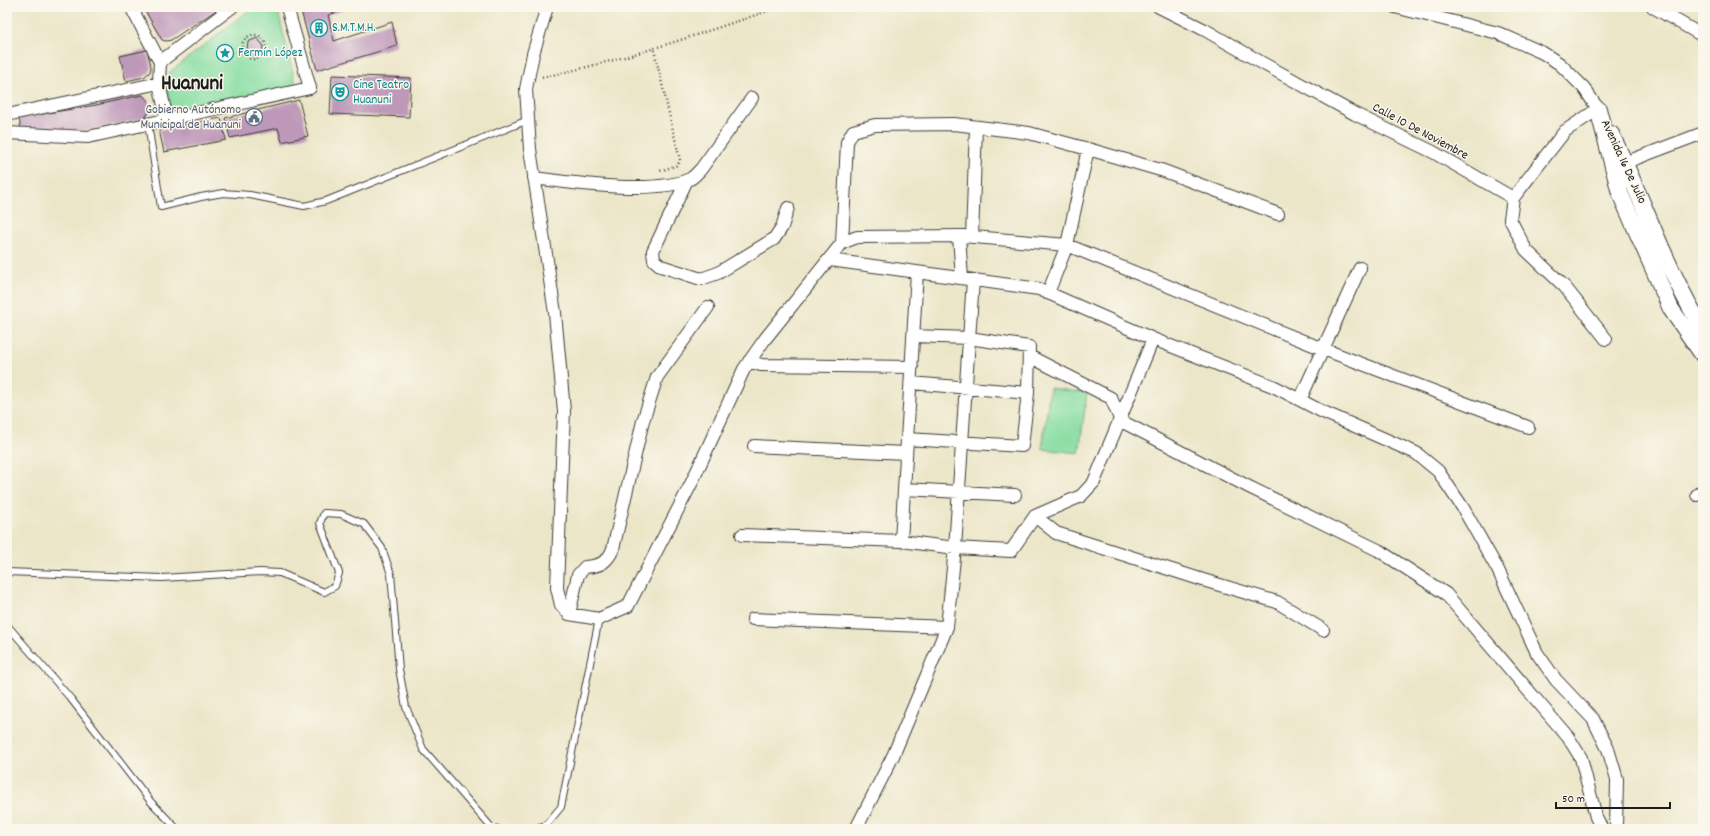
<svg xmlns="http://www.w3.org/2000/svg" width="1710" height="836" font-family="Dekko,sans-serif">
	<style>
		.green { fill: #86dda1; stroke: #517c5e }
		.building { fill: #be98b9 }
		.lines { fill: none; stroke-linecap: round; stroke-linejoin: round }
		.service-casing { stroke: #3b3a36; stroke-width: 8 }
		.minor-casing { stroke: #3b3a36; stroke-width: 14 }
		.tertiary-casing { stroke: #3b3a36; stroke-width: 18 }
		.path { stroke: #3b3a36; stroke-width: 2.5; stroke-dasharray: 1 3; stroke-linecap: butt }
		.service { stroke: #fff; stroke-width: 6 }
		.minor { stroke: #fff; stroke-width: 12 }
		.tertiary { stroke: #fff; stroke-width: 16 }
		.labels { text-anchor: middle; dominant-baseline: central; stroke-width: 3; stroke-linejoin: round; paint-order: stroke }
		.culture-label { font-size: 13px; fill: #0d838f; stroke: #fbf7ec; text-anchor: start }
		.service-label { font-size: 13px; fill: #4e5e75; stroke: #fbf7ec; text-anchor: end }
		.street-label { font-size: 13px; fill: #1c1c1c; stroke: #fbf7ec }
		.town-label { font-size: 21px; font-weight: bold; fill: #1c1c1c; stroke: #fbf7ec }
	</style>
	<rect width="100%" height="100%" fill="#fbf7ec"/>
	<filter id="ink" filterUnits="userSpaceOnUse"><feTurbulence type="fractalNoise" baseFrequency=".025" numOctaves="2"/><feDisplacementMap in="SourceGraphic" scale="8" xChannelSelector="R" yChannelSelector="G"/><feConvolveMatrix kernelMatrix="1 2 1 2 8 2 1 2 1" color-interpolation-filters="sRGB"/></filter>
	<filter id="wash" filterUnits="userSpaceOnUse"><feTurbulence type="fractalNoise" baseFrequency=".012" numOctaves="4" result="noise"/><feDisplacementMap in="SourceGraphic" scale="16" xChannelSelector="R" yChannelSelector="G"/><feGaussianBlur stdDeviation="0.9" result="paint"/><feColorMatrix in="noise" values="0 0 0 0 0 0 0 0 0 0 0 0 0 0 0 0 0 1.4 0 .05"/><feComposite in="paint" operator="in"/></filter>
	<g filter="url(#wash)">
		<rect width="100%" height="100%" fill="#ece6c9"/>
		<path class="green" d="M 253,7 L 277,7 L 296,86 L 171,112 L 166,81 L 170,72 Z
			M 1050,388 L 1087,393 L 1079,453 L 1042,449 Z"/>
		<g id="blocks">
			<path class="building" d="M 143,7 L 221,7 L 171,40 L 166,41 L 162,40 Z
				M 300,7 L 355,7 L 328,15 L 334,41 L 392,22 L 397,46 L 317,70 Z
				M 257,38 L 263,45 L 262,53 L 254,56 L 247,50 L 248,42 Z
				M 147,50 L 151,67 L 150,72 L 144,77 L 126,81 L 120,56 Z
				M 332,75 L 411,78 L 409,117 L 330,114 Z
				M 142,95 L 148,100 L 149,106 L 149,112 L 145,118 L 87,131 L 21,129 L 19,118 L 96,105 Z
				M 299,100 L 308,136 L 282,142 L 278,128 L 230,138 L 225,118 Z
				M 221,118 L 226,140 L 164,152 L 159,130 Z"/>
		</g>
	</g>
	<g filter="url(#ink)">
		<use href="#blocks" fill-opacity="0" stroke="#3b3a36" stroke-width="1"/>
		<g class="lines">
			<g class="service-casing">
				<path id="service" d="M 148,124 L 161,207 L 201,197 L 223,193 L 250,195 L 304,206 L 326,201 L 528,120
					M 7,572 L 162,578 L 260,572 L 280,573 L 324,592 L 335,586 L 339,573 L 320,523 L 324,513 L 341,514 L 364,524 L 382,548 L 391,574 L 399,669 L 406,707 L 423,749 L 491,827 L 498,829
					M 7,625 L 71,699 L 151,802 L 177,829
					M 533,829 L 546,825 L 561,807 L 599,619"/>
			</g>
			<g class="minor-casing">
				<path id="minor" d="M 131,7 L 160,62
					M 547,7 L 533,54 L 526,89 L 530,149 L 555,313 L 564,411 L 557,588 L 561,605 L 569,614 L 599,619 L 628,606 L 691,484 L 744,369 L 765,339 L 842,243 L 857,237 L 963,236 L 1067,245 L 1323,349 L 1360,268
					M 1159,7 L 1205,30 L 1264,64 L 1355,114 L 1433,152 L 1513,198 L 1510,219 L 1526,250 L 1565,287 L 1606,339
					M 1395,7 L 1498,33 L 1543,53 L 1560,64 L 1584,88 L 1598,109 L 1565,131 L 1513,198
					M 1653,7 L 1703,36
					M 7,115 L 159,83
					M 167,120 L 159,83 L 160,62 L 232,7
					M 7,133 L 88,137 L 310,88 L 287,7
					M 1616,166 L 1703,133
					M 534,178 C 573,183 655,195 690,179 C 694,177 698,172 701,169 L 752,98
					M 687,180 L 653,251 L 654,260 L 661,266 L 701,279 L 718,273 L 774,239 L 782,227 L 788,208
					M 959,236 L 962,278
					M 972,237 L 976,127
					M 842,243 L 847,142 L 853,131 L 875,125 L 954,124 L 1029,133 L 1088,149
					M 830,260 L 1039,289 L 1153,339 L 1275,387 L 1321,411 L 1416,453 L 1438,471 L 1463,508 L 1498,570 L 1537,653 L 1556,680 L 1593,719 L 1608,749 L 1617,779 L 1616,829
					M 917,272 L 901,541 L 955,548 L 1011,551 L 1035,516 L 1081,496 L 1094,482 L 1153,339
					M 1048,293 L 1067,245 L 1088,149 L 1164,171 L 1278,214
					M 1029,356 L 1111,398 L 1121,421 L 1249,487 L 1378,550 L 1446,594 L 1568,737 L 1581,758 L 1596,817 L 1602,829
					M 749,361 L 761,365 L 912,367
					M 911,383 L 1028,393
					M 1300,400 L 1323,349 L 1528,427
					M 907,439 L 1022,446 L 1028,393 L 1029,347 L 969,338 L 913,336
					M 754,446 L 906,453
					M 905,489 L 1015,495
					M 1697,495 L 1703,490
					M 1035,516 L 1056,533 L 1203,580 L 1277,602 L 1323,630
					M 742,535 L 901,541
					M 569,614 L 578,575 L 585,567 C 600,566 607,563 613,549 L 643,421 L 657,377 L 708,307
					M 753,619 L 947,627
					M 856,829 L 893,756 L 947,627 L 955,548 L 973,280"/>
			</g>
			<g class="tertiary-casing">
				<path id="tertiary" d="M 1598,109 L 1620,193 L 1671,309 L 1703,355
					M 1611,134 C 1643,198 1665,268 1703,329"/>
			</g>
			<path class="path" d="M242 47a12 12 0 1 1 24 0a12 12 0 1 1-24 0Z
				M 654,50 L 680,160 L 678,165 L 660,171
				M 542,77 C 624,61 701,33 780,7"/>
			<use href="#service" class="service"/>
			<use href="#minor" class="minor"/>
			<use href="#tertiary" class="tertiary"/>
		</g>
	</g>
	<defs>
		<g id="building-ring" transform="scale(0.9)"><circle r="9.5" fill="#fbf7ec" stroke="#0f9aa8" stroke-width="1.5"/><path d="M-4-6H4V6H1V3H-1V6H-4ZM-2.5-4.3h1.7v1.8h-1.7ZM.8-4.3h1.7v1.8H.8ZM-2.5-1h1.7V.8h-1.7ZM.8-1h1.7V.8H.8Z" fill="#0f9aa8"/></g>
		<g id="sight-ring" transform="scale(0.9)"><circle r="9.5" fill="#fbf7ec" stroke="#0f9aa8" stroke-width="1.5"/><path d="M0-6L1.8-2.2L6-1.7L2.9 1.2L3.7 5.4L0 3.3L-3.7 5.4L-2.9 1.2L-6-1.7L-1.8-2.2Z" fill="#0f9aa8"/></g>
		<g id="theatre-ring" transform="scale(0.9)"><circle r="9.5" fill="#fbf7ec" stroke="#0f9aa8" stroke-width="1.5"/><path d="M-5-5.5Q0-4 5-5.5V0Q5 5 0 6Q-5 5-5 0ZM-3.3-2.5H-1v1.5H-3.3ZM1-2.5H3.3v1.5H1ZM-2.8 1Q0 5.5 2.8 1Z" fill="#0f9aa8"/></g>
		<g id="civic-ring" transform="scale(0.9)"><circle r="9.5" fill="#fbf7ec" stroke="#5c6f8a" stroke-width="1.5"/><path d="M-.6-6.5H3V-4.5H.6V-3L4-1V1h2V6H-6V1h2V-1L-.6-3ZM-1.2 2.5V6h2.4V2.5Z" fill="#5c6f8a"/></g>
	</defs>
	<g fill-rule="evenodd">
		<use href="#building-ring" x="319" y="28"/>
		<use href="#sight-ring" x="225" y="53"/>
		<use href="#theatre-ring" x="340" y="92"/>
		<use href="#civic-ring" x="254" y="117"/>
	</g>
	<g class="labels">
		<g class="culture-label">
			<text x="332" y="28">S.M.T.M.H.</text>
			<text x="238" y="53">Fermín López</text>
			<text x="353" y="85">Cine Teatro<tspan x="353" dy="15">Huanuni</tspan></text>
		</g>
		<g class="service-label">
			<text x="241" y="110">Gobierno Autónomo<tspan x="241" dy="15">Municipal de Huanuni</tspan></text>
		</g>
		<g class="street-label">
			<text transform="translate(1420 132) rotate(28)">Calle 10 De Noviembre</text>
			<text transform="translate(1623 162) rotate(65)">Avenida 16 De Julio</text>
		</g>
		<g class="town-label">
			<text x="192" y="85">Huanuni</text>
		</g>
	</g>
	<rect width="1710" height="836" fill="none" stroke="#fbf7ec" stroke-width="24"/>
	<path d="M1556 802v6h114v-6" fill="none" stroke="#1c1c1c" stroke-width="2"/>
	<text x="1562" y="802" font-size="12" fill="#1c1c1c" stroke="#fbf7ec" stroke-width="3" paint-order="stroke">50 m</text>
</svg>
